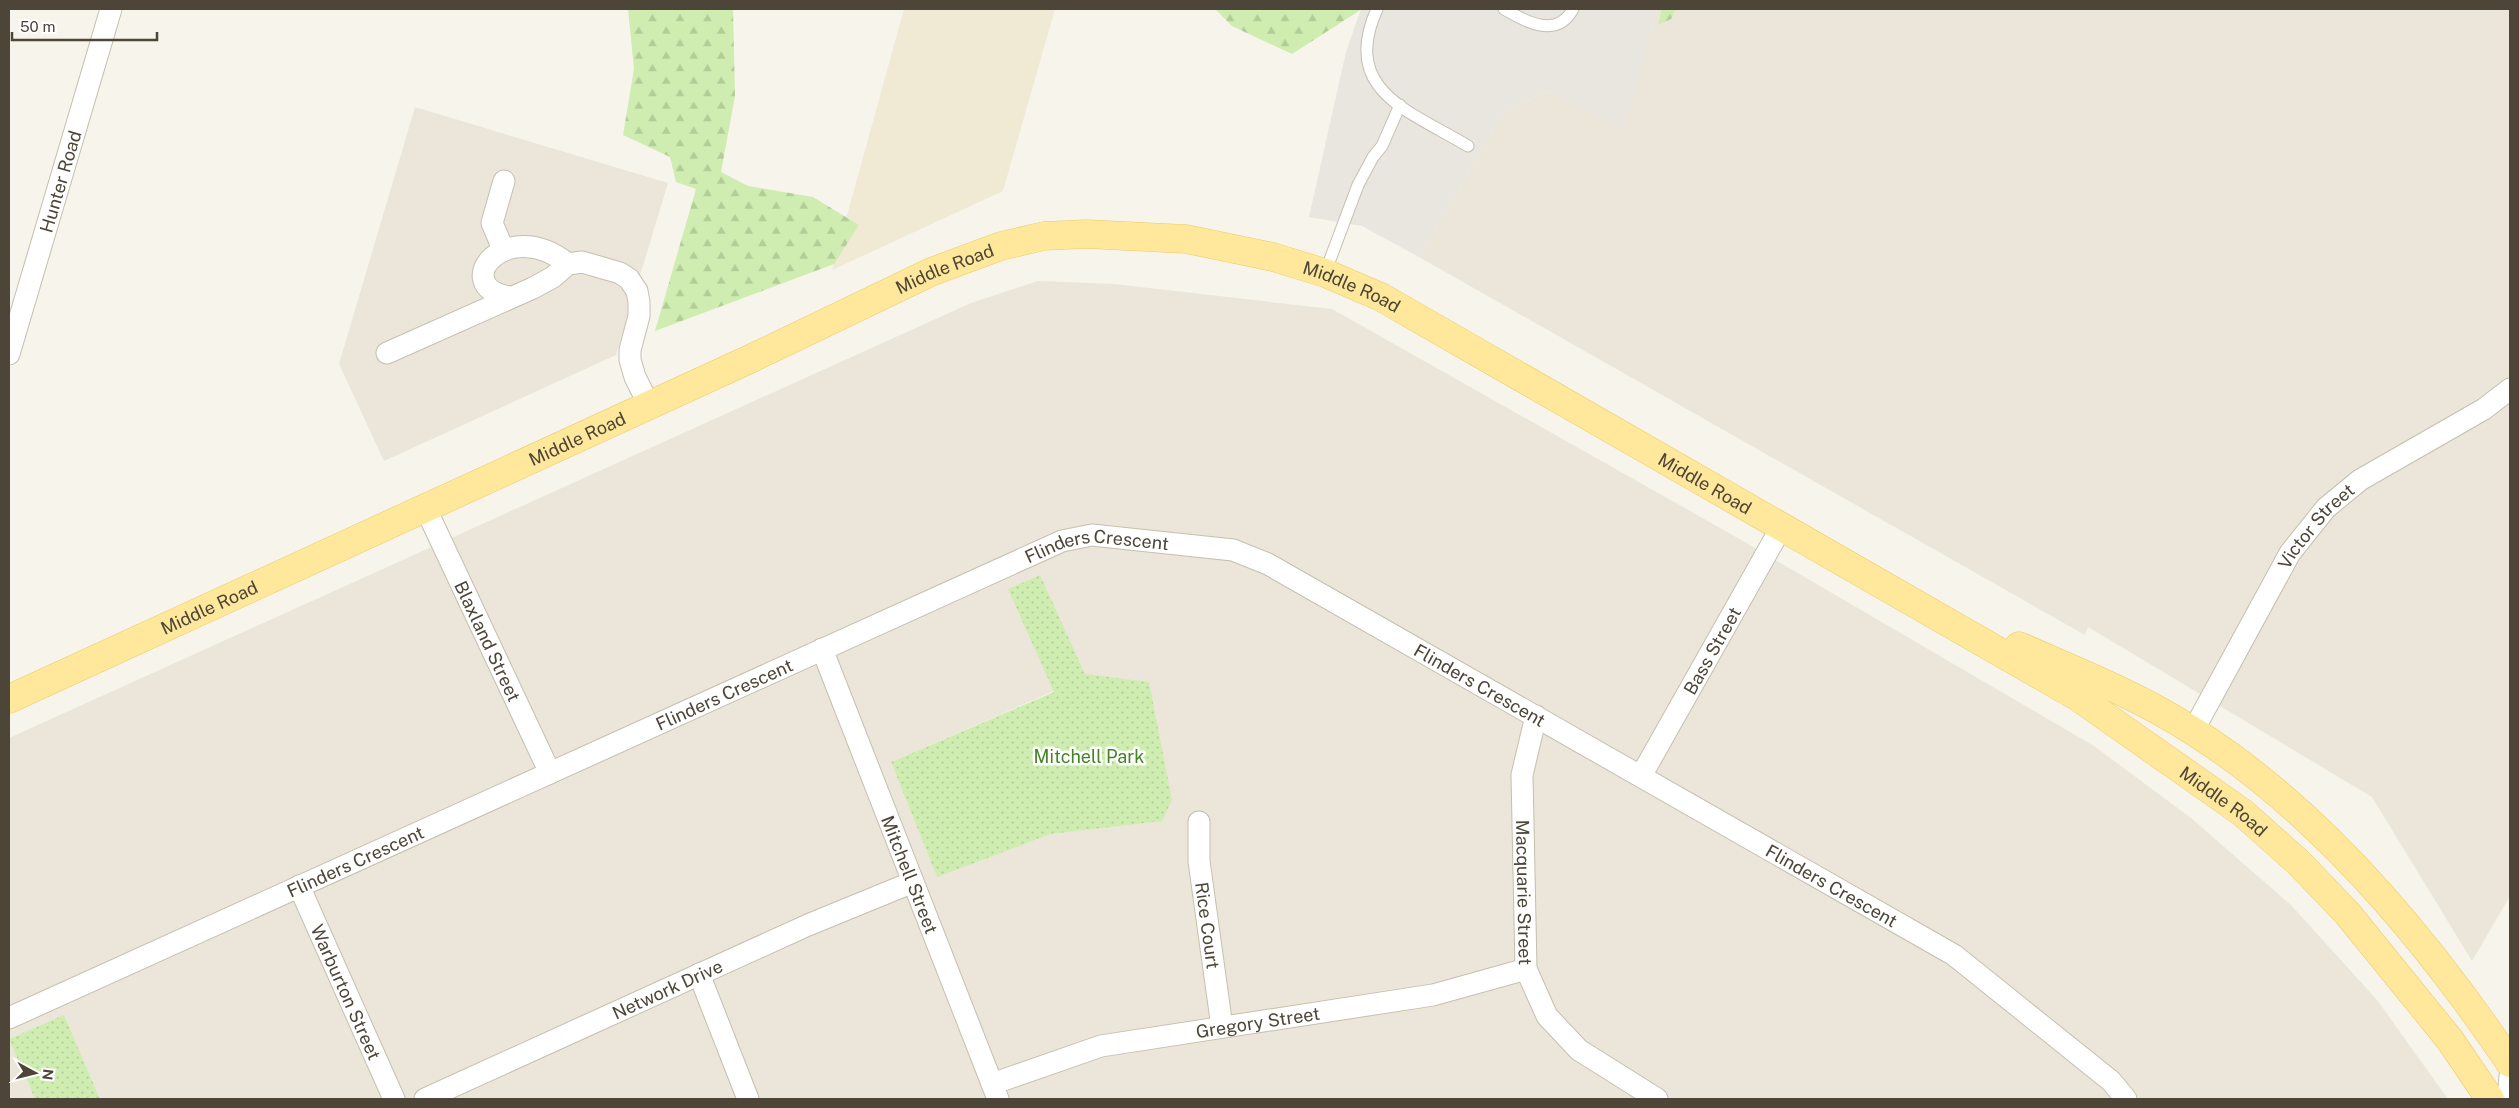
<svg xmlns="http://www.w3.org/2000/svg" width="2519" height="1108" font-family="'Public Sans',sans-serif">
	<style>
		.residential { fill: #ebe6d9; fill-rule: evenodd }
		.industrial { fill: #e9e5df }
		.education { fill: #f0ead4 }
		.grass { fill: url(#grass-dots) }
		.forest { fill: url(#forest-firs) }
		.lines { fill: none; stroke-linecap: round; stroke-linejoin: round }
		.service-casing { stroke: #c6bfaf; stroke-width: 13 }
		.minor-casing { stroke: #c6bfaf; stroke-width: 23 }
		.primary-casing { stroke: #edcb62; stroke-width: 29 }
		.service { stroke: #fff; stroke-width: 11 }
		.minor { stroke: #fff; stroke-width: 21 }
		.primary { stroke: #ffe89b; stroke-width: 28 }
		.labels { text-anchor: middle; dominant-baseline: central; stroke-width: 5; stroke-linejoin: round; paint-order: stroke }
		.street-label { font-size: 18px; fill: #4c4538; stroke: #fff }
		.park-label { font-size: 18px; fill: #448425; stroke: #fff }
	</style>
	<defs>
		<pattern id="grass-dots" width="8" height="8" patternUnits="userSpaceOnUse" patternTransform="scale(1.25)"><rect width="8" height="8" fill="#cfedb1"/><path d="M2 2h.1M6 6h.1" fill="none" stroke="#b3cd99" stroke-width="1.8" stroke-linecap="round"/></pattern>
		<pattern id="forest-firs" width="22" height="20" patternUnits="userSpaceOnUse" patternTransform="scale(1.25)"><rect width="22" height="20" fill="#cfedb1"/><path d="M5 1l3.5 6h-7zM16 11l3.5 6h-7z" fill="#b3cd99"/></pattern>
	</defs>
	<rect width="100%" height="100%" fill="#f6f4eb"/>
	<path class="residential" d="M 1657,9 L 2510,9 L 2510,896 L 2472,961 L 2372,797 L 2088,627 L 2085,635 L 1419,257 L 1505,110 L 1547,91 L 1623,128 Z
		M 415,107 L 668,183 L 616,355 L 384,461 L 339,364 Z
		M 1038,281 L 1114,284 L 1332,309 L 1729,533 L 2094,746 L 2191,818 L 2291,905 L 2377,1000 L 2448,1099 L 100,1099 L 64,1016 L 9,1039 L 35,1099 L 9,1099 L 9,738 L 971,303 ZM 1039,575 L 1085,674 L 1162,820 L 1051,834 L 937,876 L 891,762 L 1054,691 Z"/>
	<path class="industrial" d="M 1361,9 L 1657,9 L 1623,129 L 1547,91 L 1505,110 L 1419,257 L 1362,226 L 1309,217 L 1346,52 Z"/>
	<path class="education" d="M 904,9 L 1055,9 L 1003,191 L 832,270 Z"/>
	<path class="grass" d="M 1040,575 L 1085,674 L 1149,682 L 1172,800 L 1162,821 L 1051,834 L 937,877 L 891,762 L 1054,692 L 1008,589 Z
		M 64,1015 L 100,1099 L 35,1099 L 9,1039 Z"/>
	<path class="forest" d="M 628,9 L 733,9 L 735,96 L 721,172 L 748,186 L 813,197 L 859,225 L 834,264 L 655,331 L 696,189 L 676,182 L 670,157 L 623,135 L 634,69 Z
		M 1215,9 L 1362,9 L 1292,54 L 1232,26 Z
		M 1662,9 L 1676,9 L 1671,19 L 1658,25 Z"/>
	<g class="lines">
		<g class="service-casing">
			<path id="service" d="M 1377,9 C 1340,91 1410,111 1468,146
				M 1504,9 C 1526,22 1557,39 1573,9
				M 1325,273 L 1358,185 L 1373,157 L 1382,146 L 1400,105"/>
		</g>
		<g class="minor-casing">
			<g id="minor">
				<path d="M 503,249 L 492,223 L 504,181"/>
				<path d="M 509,297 C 448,286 506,214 568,264"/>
				<path d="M 387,353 L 533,288 L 553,277 L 568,264 L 582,262 L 620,273 L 629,279 L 637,291 L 639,302 L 639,316 L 630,350 L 630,360 L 635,377 L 649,405"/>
				<path id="s1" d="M 9,354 L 111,9"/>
				<path id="s2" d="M 425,507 L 550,773"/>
				<path id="s3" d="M 822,649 L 998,1099"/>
				<path id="s4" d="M 1536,716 L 1522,775 L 1526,969 L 1547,1016 L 1579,1050 L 1657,1099"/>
				<path id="s5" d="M 2193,731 L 2290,553 L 2326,508 L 2360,480 L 2484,409 L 2510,389"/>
				<path id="s6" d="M 1641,776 L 1782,526"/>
				<path id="s7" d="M 1199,822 L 1199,861 L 1222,1027"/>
				<path id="s8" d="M 299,886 L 394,1099"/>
				<path d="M 699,974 L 748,1099"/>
				<path id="s9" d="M 9,1018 L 1062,541 L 1092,535 L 1233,550 L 1268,564 L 1954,955 L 2111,1081 L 2126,1099"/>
				<path id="s10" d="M 992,1084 L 1101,1046 L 1433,995 L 1526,969"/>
				<path id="s11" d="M 425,1099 L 808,925 L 913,882"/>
				<path d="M 2508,1099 L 2510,1076"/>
			</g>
		</g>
		<g class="primary-casing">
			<g id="primary">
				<path d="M 2019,646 C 2078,672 2139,696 2193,731 C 2320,811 2427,940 2510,1063"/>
				<path id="s12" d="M 9,699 L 750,359 L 931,272 L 1001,246 L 1044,236 L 1086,234 L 1186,239 L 1273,257 L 1325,273 L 1381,297 L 2078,697 L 2243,813 L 2299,863 L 2347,913 L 2450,1040 L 2490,1099"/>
			</g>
		</g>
		<use href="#service" class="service"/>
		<use href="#minor" class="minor"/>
		<use href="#primary" class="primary"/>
	</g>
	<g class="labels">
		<g class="street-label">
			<text stroke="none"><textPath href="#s1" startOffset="180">Hunter Road</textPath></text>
			<text stroke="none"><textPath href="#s12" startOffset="1030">Middle Road</textPath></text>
			<text stroke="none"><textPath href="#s12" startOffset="1450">Middle Road</textPath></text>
			<text stroke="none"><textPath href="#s12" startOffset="625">Middle Road</textPath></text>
			<text stroke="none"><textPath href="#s12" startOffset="1855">Middle Road</textPath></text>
			<text stroke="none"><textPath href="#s5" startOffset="240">Victor Street</textPath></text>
			<text stroke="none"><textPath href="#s9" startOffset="1190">Flinders Crescent</textPath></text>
			<text stroke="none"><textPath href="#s12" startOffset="220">Middle Road</textPath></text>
			<text stroke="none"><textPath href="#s2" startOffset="148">Blaxland Street</textPath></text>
			<text stroke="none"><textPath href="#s6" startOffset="144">Bass Street</textPath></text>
			<text stroke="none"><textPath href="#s9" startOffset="1610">Flinders Crescent</textPath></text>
			<text stroke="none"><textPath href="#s9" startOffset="785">Flinders Crescent</textPath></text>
			<text stroke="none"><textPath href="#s12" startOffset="2464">Middle Road</textPath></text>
			<text stroke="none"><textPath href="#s9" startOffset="380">Flinders Crescent</textPath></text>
			<text stroke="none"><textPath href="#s3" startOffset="242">Mitchell Street</textPath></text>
			<text stroke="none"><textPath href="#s9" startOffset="2015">Flinders Crescent</textPath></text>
			<text stroke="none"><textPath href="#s4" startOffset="178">Macquarie Street</textPath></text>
			<text stroke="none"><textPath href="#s7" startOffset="104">Rice Court</textPath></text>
			<text stroke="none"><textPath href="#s11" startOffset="266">Network Drive</textPath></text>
			<text stroke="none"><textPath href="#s8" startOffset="116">Warburton Street</textPath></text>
			<text stroke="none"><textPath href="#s10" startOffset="274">Gregory Street</textPath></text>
		</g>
		<g class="park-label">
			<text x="1089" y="756">Mitchell Park</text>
		</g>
	</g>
	<rect width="2519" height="1108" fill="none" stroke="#4c4538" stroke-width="20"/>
	<g transform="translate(35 1073) rotate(97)" stroke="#ffffff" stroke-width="4" paint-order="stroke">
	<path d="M0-4L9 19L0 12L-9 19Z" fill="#4c4538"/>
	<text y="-8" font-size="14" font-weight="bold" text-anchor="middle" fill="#4c4538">N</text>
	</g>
	<path d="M12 32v8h145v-8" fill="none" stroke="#4c4538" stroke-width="2.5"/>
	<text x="20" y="32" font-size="15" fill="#4c4538" stroke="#ffffff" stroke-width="4" paint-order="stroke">50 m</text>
</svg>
